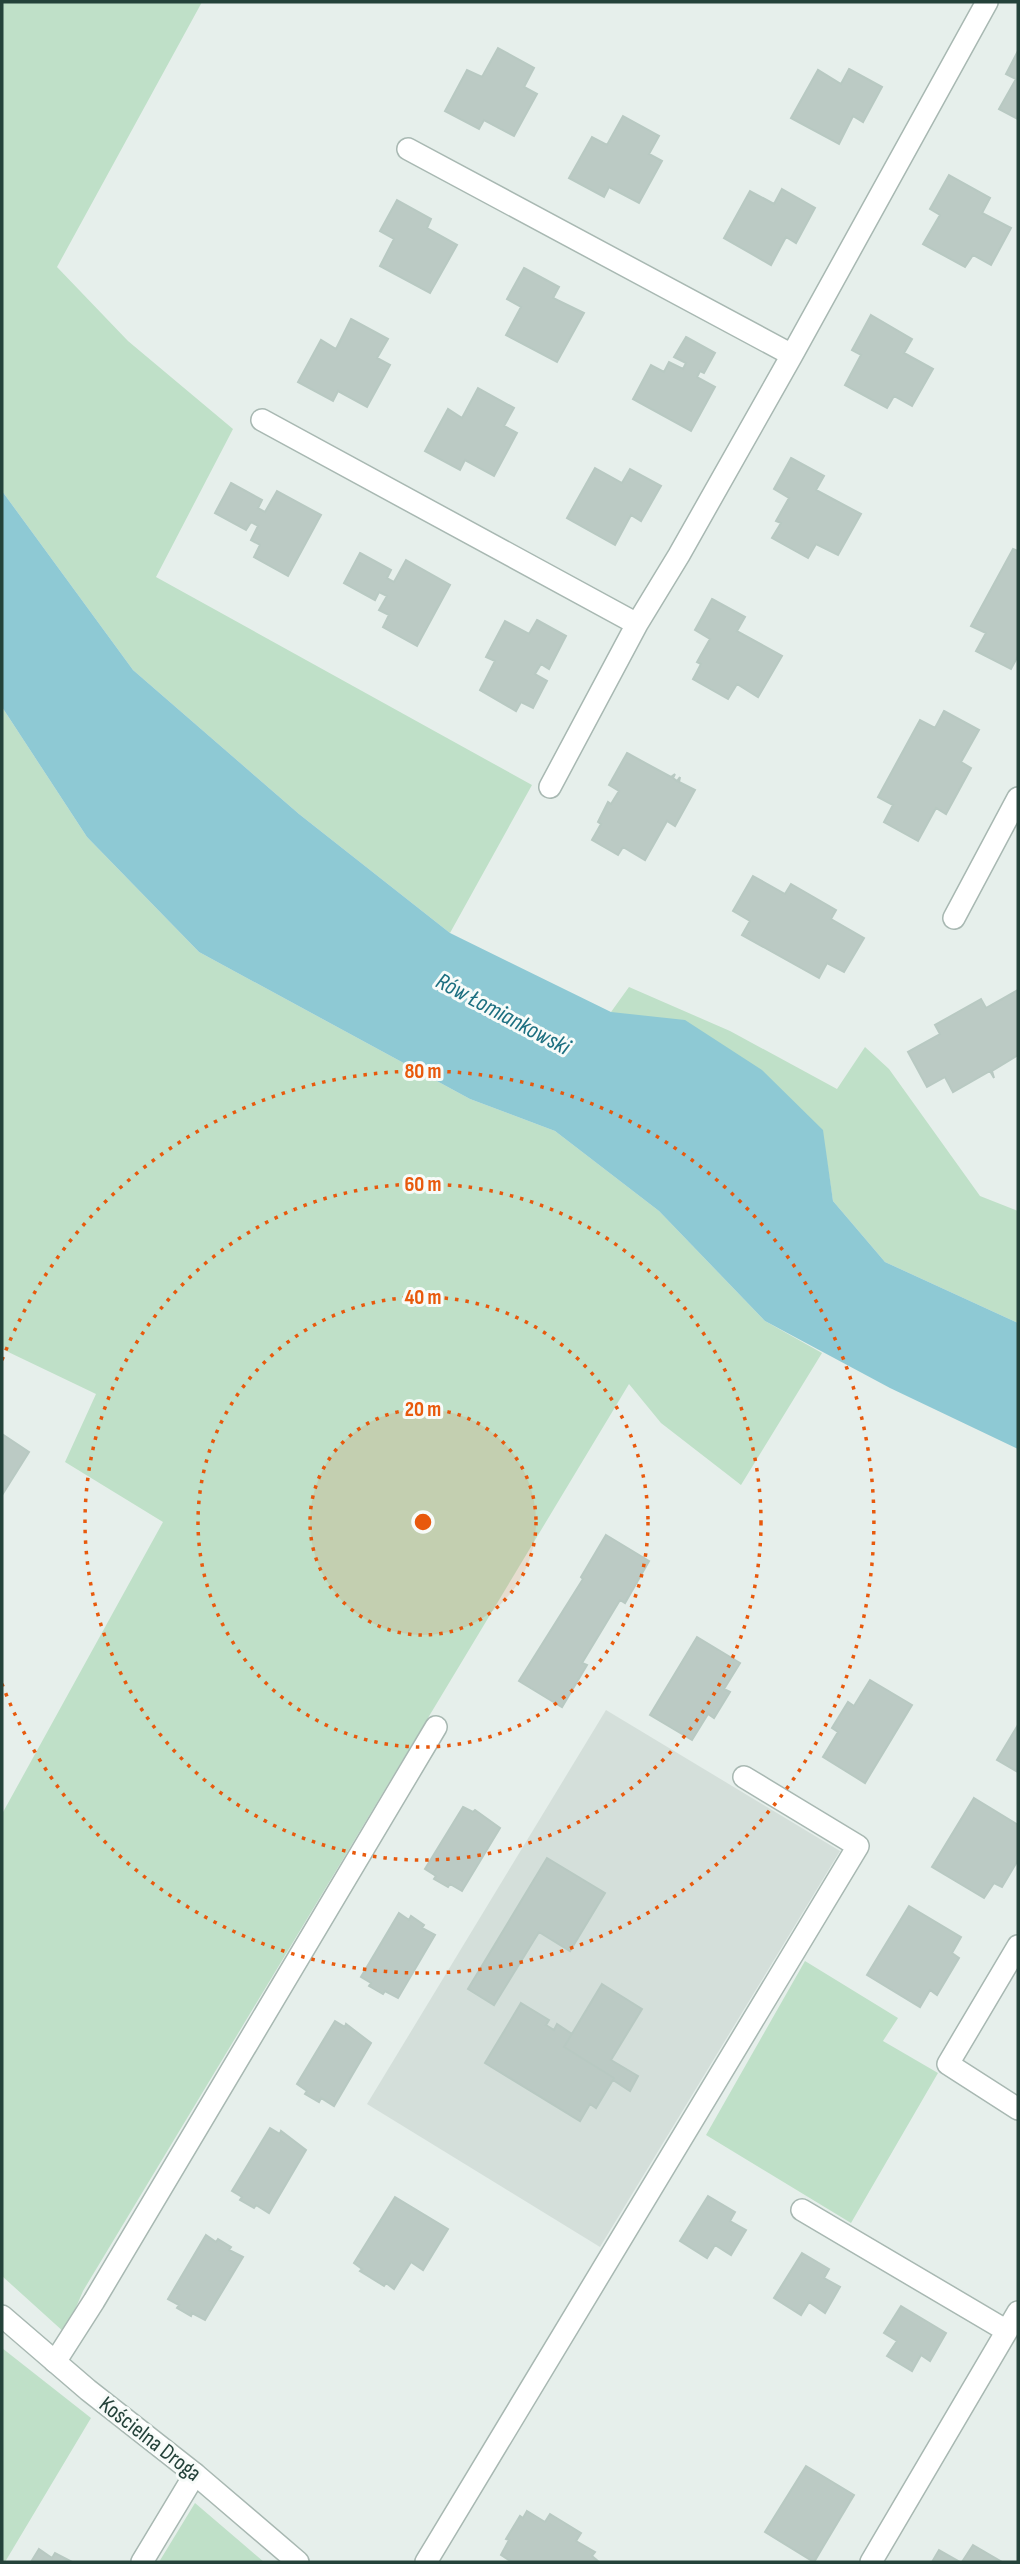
<svg xmlns="http://www.w3.org/2000/svg" width="1020" height="2564" font-family="'Sofia Sans Condensed',sans-serif">
	<style>
		.built { fill: #d4dfda }
		.green { fill: #bfe0c8 }
		.water { fill: #8ec9d4 }
		.building { fill: #bbcac4; stroke: #b8c9c2; stroke-width: 2 }
		.lines { fill: none; stroke-linecap: round; stroke-linejoin: round }
		.service-casing { stroke: #a8b8b2; stroke-width: 24 }
		.minor-casing { stroke: #a8b8b2; stroke-width: 24 }
		.service { stroke: #fff; stroke-width: 21 }
		.minor { stroke: #fff; stroke-width: 21 }
		.ring { fill: none; stroke: #e8590c; stroke-width: 3.5; stroke-dasharray: 3.5 7 }
		.labels { text-anchor: middle; dominant-baseline: central; stroke-width: 6; stroke-linejoin: round; paint-order: stroke }
		.street-label { font-size: 23px; fill: #24423a; stroke: #f7fbf9 }
		.water-label { font-size: 24px; font-style: italic; fill: #1c6f80; stroke: #f7fbf9 }
		.centre { fill: #e8590c; stroke: #f7fbf9; stroke-width: 3.5 }
		.ring-label { font-size: 21px; text-anchor: middle; font-weight: bold; fill: #e8590c; stroke: #f7fbf9; stroke-width: 6; stroke-linejoin: round; paint-order: stroke }
	</style>
	<rect width="100%" height="100%" fill="#e6efeb"/>
	<path class="built" d="M 606,1710 L 840,1851 L 600,2247 L 367,2104 Z"/>
	<path class="green" d="M 2,2 L 202,2 L 57,267 L 128,341 L 233,429 L 156,577 L 532,785 L 450,933 L 299,814 L 133,670 L 2,491 Z
		M 2,707 L 87,837 L 199,952 L 470,1099 L 555,1131 L 659,1211 L 765,1321 L 822,1353 L 741,1485 L 661,1423 L 629,1384 L 83,2291 L 65,2333 L 2,2276 L 2,1814 L 163,1522 L 65,1462 L 96,1394 L 2,1349 Z
		M 629,987 L 730,1031 L 837,1089 L 865,1047 L 889,1069 L 980,1196 L 1018,1211 L 1018,1323 L 885,1262 L 833,1201 L 822,1130 L 611,1012 Z
		M 805,1961 L 898,2018 L 883,2041 L 938,2073 L 851,2223 L 706,2135 Z
		M 2,2348 L 91,2418 L 5,2562 L 2,2562 Z
		M 195,2503 L 264,2562 L 159,2562 Z"/>
	<path class="water" d="M 2,491 L 133,670 L 299,814 L 450,933 L 611,1012 L 685,1020 L 762,1070 L 823,1130 L 833,1201 L 885,1262 L 1018,1323 L 1018,1449 L 890,1388 L 765,1321 L 659,1211 L 555,1131 L 470,1099 L 199,952 L 87,837 L 2,707 Z"/>
	<path class="building" d="M 498,48 L 534,68 L 524,87 L 537,94 L 514,136 L 484,120 L 479,129 L 445,111 L 467,70 L 482,77 Z
		M 1018,51 L 1018,119 L 999,109 L 1016,79 L 1006,74 Z
		M 849,69 L 882,87 L 863,122 L 853,116 L 839,144 L 791,118 L 818,70 L 841,84 Z
		M 623,116 L 659,136 L 649,154 L 662,161 L 639,203 L 609,187 L 604,197 L 569,178 L 592,137 L 607,145 Z
		M 949,175 L 990,198 L 982,213 L 1011,228 L 991,265 L 973,255 L 965,267 L 923,244 L 940,215 L 930,209 Z
		M 782,189 L 815,208 L 796,243 L 786,237 L 771,265 L 724,238 L 750,191 L 774,204 Z
		M 397,200 L 431,219 L 427,228 L 457,245 L 430,293 L 380,266 L 394,239 L 380,231 Z
		M 524,268 L 559,287 L 553,298 L 584,313 L 557,362 L 506,335 L 521,307 L 507,299 Z
		M 871,315 L 912,339 L 904,353 L 933,369 L 912,406 L 894,396 L 887,408 L 845,385 L 861,355 L 852,350 Z
		M 351,319 L 388,339 L 377,358 L 390,365 L 367,407 L 338,391 L 333,401 L 298,382 L 321,340 L 336,349 Z
		M 686,337 L 715,353 L 704,373 L 700,371 L 697,377 L 715,387 L 691,431 L 633,399 L 651,365 L 664,372 L 669,362 L 683,369 L 686,363 L 674,357 Z
		M 478,388 L 514,408 L 504,426 L 517,433 L 494,476 L 465,460 L 460,470 L 425,451 L 448,409 L 462,418 Z
		M 791,458 L 824,476 L 816,490 L 861,514 L 838,555 L 816,544 L 808,558 L 772,538 L 781,523 L 776,521 L 789,498 L 774,489 Z
		M 595,468 L 622,483 L 630,469 L 661,486 L 641,521 L 631,515 L 615,545 L 567,518 Z
		M 231,483 L 262,500 L 258,508 L 265,512 L 277,491 L 321,515 L 288,576 L 254,557 L 260,545 L 251,540 L 258,526 L 251,522 L 246,530 L 215,513 Z
		M 1013,549 L 1018,551 L 1018,656 L 1011,669 L 976,651 L 986,633 L 971,626 Z
		M 360,553 L 391,570 L 387,578 L 394,582 L 406,560 L 450,585 L 417,646 L 383,627 L 389,615 L 379,610 L 387,596 L 379,592 L 375,600 L 344,583 Z
		M 712,599 L 745,617 L 737,631 L 782,656 L 758,697 L 737,684 L 728,699 L 693,679 L 701,664 L 697,662 L 710,639 L 695,630 Z
		M 537,620 L 566,636 L 549,669 L 541,664 L 535,674 L 547,681 L 533,708 L 521,702 L 516,711 L 480,690 L 495,661 L 486,657 L 505,621 L 529,634 Z
		M 944,711 L 979,730 L 961,762 L 971,768 L 946,814 L 936,808 L 918,841 L 884,822 L 893,805 L 878,797 L 920,720 L 935,728 Z
		M 627,753 L 671,777 L 675,774 L 673,778 L 677,781 L 680,777 L 679,782 L 695,790 L 675,826 L 667,821 L 645,860 L 623,847 L 618,855 L 592,840 L 601,824 L 598,822 L 608,802 L 611,804 L 619,791 L 609,785 Z
		M 753,876 L 785,894 L 791,884 L 836,910 L 831,919 L 864,938 L 844,972 L 827,963 L 819,978 L 742,935 L 750,921 L 733,911 Z
		M 1018,990 L 1018,1055 L 992,1071 L 994,1078 L 990,1071 L 953,1092 L 945,1077 L 927,1087 L 908,1052 L 940,1034 L 935,1025 L 981,999 L 986,1008 Z
		M 2,1434 L 29,1452 L 2,1495 Z
		M 606,1535 L 649,1561 L 625,1603 L 620,1600 L 582,1663 L 587,1665 L 562,1707 L 519,1681 L 583,1579 L 581,1577 Z
		M 697,1637 L 740,1663 L 724,1689 L 730,1692 L 714,1718 L 708,1714 L 692,1740 L 650,1715 Z
		M 870,1680 L 912,1705 L 865,1783 L 823,1757 L 838,1732 L 832,1728 L 848,1702 L 854,1706 Z
		M 1018,1725 L 1018,1772 L 997,1760 Z
		M 974,1798 L 1018,1825 L 1018,1860 L 1002,1887 L 994,1883 L 984,1898 L 932,1867 Z
		M 463,1807 L 473,1812 L 475,1810 L 500,1828 L 462,1891 L 450,1884 L 448,1887 L 434,1879 L 436,1876 L 425,1869 Z
		M 547,1858 L 605,1893 L 570,1951 L 539,1932 L 494,2005 L 468,1989 Z
		M 909,1906 L 961,1937 L 952,1953 L 959,1958 L 937,1995 L 930,1990 L 920,2007 L 867,1975 Z
		M 399,1913 L 409,1920 L 411,1916 L 424,1925 L 422,1928 L 435,1935 L 398,1998 L 385,1991 L 383,1994 L 369,1986 L 371,1983 L 361,1977 Z
		M 602,1984 L 642,2009 L 611,2060 L 638,2076 L 630,2091 L 613,2080 L 614,2078 L 564,2047 Z
		M 521,2003 L 549,2020 L 546,2025 L 554,2030 L 557,2024 L 572,2034 L 564,2047 L 614,2078 L 596,2108 L 590,2104 L 580,2121 L 485,2063 Z
		M 335,2021 L 345,2027 L 346,2024 L 371,2043 L 334,2106 L 321,2098 L 319,2102 L 305,2094 L 307,2091 L 297,2084 Z
		M 270,2128 L 280,2134 L 281,2131 L 306,2150 L 269,2213 L 256,2205 L 254,2208 L 240,2200 L 242,2197 L 232,2191 Z
		M 708,2196 L 735,2212 L 730,2221 L 746,2230 L 731,2255 L 715,2245 L 707,2258 L 680,2241 Z
		M 395,2197 L 448,2229 L 423,2270 L 411,2262 L 394,2289 L 386,2283 L 384,2286 L 360,2271 L 362,2269 L 354,2263 Z
		M 206,2235 L 216,2242 L 218,2239 L 231,2247 L 229,2250 L 243,2257 L 205,2320 L 192,2313 L 191,2316 L 177,2308 L 179,2305 L 168,2299 Z
		M 802,2253 L 829,2269 L 824,2278 L 840,2287 L 825,2313 L 809,2302 L 801,2315 L 774,2298 Z
		M 901,2306 L 946,2333 L 930,2361 L 921,2355 L 912,2371 L 887,2356 L 897,2341 L 884,2333 Z
		M 806,2466 L 854,2495 L 814,2562 L 765,2532 Z
		M 527,2511 L 545,2522 L 550,2514 L 581,2533 L 576,2541 L 595,2552 L 592,2556 L 599,2562 L 512,2562 L 501,2555 L 509,2540 L 506,2539 L 520,2516 L 523,2518 Z
		M 973,2545 L 1002,2562 L 962,2562 Z
		M 39,2549 L 52,2558 L 55,2553 L 72,2562 L 31,2562 Z
		M 939,2550 L 960,2562 L 932,2562 Z"/>
	<g class="lines">
		<g class="service-casing">
			<path id="service" d="M 408,149 L 792,355
				M 262,420 L 637,624
				M 550,787 L 637,624 L 679,555 L 792,355 L 987,2
				M 954,918 L 1018,798
				M 1018,1946 L 948,2064 L 1018,2109
				M 802,2210 L 1007,2331
				M 55,2362 L 94,2301 L 436,1727
				M 142,2562 L 195,2474
				M 426,2562 L 858,1846 L 744,1777
				M 871,2562 L 1018,2312"/>
		</g>
		<g class="minor-casing">
			<path id="minor" d="M 2,2316 L 88,2390 L 195,2474 L 298,2562"/>
		</g>
		<use href="#service" class="service"/>
		<use href="#minor" class="minor"/>
	</g>
	<circle cx="423" cy="1522" r="113" fill="#e8590c" fill-opacity=".12"/>
	<g class="ring">
		<circle cx="423" cy="1522" r="113"/>
		<circle cx="423" cy="1522" r="225"/>
		<circle cx="423" cy="1522" r="338"/>
		<path d="M2 1360A451 451 0 1 1 2 1684"/>
	</g>
	<g class="labels">
		<g class="street-label">
			<text transform="translate(150 2439) rotate(38)">Kościelna Droga</text>
		</g>
		<g class="water-label">
			<text transform="translate(503 1014) rotate(28)">Rów Łomiankowski</text>
		</g>
	</g>
	<circle cx="423" cy="1522" r="10" class="centre"/>
	<g class="ring-label">
		<text x="423" y="1078">80 m</text>
		<text x="423" y="1191">60 m</text>
		<text x="423" y="1304">40 m</text>
		<text x="423" y="1416">20 m</text>
	</g>
	<rect width="1020" height="2564" fill="none" stroke="#24423a" stroke-width="7"/>
</svg>
